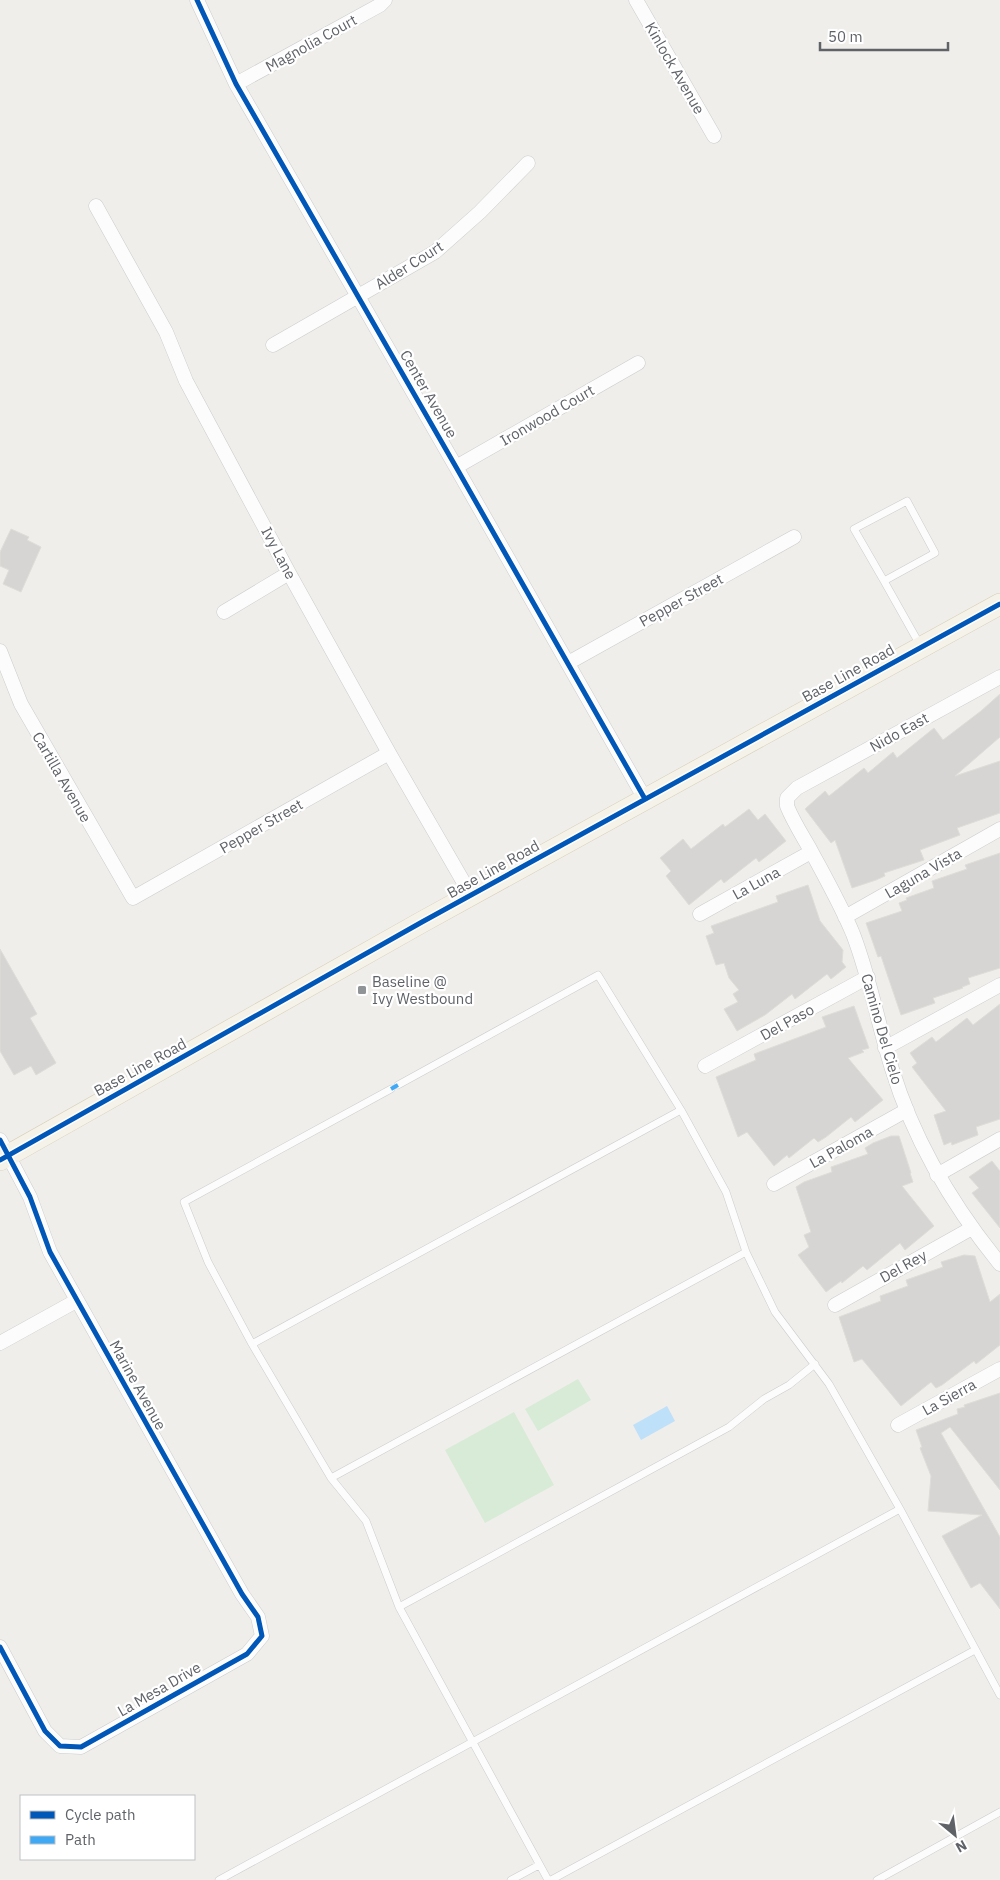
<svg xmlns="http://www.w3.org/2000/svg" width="1000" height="1880" font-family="'IBM Plex Sans',sans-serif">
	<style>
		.green { fill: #d8ebd6 }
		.water { fill: #bfe0f9 }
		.building { fill: #d6d5d3; stroke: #deddd9 }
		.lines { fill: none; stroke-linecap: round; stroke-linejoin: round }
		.service-casing { stroke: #cbcccc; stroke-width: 8 }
		.minor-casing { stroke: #cbcccc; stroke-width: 15 }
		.primary-casing { stroke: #d7ceb8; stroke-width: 22 }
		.service { stroke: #fdfcfc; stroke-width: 7 }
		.minor { stroke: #fdfcfc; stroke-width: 14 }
		.primary { stroke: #f4f2e9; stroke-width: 21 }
		.quiet { stroke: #3fa9f5; stroke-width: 4; stroke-dasharray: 8 4; stroke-linecap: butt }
		.cycleway-casing { stroke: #fff; stroke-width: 8 }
		.cycleway { stroke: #0057b8; stroke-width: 5 }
		.poi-dot { fill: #919496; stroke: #fff; stroke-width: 2 }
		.labels { text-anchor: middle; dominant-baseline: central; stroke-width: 4.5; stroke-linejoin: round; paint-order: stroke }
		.street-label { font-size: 15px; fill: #5f6368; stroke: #fff }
		.poi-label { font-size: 15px; fill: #5f6368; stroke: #fff; text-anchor: start }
	</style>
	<rect width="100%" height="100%" fill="#efeeea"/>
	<path class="green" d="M 578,1379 L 591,1400 L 538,1431 L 525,1409 Z
		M 514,1412 L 554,1485 L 485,1523 L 445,1450 Z"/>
	<path class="water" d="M 667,1406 L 675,1421 L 641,1440 L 633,1425 Z"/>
	<path class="building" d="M 11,529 L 29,537 L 27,540 L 41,547 L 21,592 L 3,584 L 9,570 L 0,566 L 0,552 Z
		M 1000,694 L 1000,737 L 955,776 L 1000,761 L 1000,813 L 957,828 L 960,835 L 920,850 L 924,860 L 884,873 L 885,876 L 876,880 L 852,888 L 835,840 L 831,843 L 805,809 L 825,791 L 829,796 L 864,768 L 868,773 L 893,752 L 897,758 L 934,728 L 943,740 L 981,711 Z
		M 749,809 L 758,820 L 765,814 L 786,841 L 759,862 L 756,858 L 724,883 L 721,879 L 689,905 L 666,876 L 671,871 L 660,858 L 683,839 L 691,849 L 723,824 L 725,827 Z
		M 1000,853 L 1000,968 L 968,978 L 970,984 L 962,987 L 963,988 L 933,998 L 935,1003 L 901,1015 L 881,956 L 878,957 L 866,923 L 902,911 L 899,903 L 907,900 L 906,898 L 934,888 L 932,881 L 967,869 L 965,865 Z
		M 808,885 L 820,921 L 843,950 L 842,962 L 846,967 L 831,979 L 827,974 L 795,999 L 792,994 L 765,1015 L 737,1031 L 724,1009 L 738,1002 L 733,994 L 739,990 L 729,978 L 724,963 L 716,965 L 706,936 L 714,933 L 711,926 L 778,902 L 776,896 Z
		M 0,949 L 37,1014 L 30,1018 L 56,1063 L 36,1075 L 31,1066 L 14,1075 L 0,1051 Z
		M 1000,1004 L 1000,1119 L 976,1127 L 978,1135 L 970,1138 L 952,1145 L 951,1142 L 944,1145 L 934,1115 L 946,1111 L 912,1067 L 917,1063 L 910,1053 L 932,1037 L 936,1042 L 967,1018 L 973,1025 Z
		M 854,1006 L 869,1048 L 862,1050 L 864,1052 L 848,1058 L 883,1100 L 855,1122 L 851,1117 L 826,1137 L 818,1142 L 814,1138 L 789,1158 L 787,1155 L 774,1166 L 747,1132 L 738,1137 L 716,1077 L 756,1060 L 754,1054 L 826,1027 L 822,1017 Z
		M 891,1136 L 899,1136 L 911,1173 L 910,1173 L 913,1182 L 902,1186 L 934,1226 L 905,1250 L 900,1243 L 867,1270 L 863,1266 L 842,1283 L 841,1281 L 826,1292 L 798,1255 L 809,1247 L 804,1235 L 811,1232 L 796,1187 L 804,1182 L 832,1172 L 831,1167 L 868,1154 L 865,1148 L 873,1143 Z
		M 992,1161 L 1000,1171 L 1000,1228 L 972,1193 L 979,1188 L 969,1177 Z
		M 964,1255 L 975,1256 L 990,1302 L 1000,1294 L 1000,1345 L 976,1364 L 974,1361 L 942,1385 L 936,1388 L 931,1382 L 901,1406 L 862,1359 L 854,1362 L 839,1317 L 881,1301 L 880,1296 L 908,1286 L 906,1280 L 943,1267 L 941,1262 Z
		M 1000,1393 L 1000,1490 L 950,1427 L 941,1433 L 1000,1537 L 1000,1609 L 980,1583 L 971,1588 L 942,1536 L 982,1515 L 928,1511 L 931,1476 L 920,1448 L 922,1447 L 916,1430 L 958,1414 L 957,1409 L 965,1407 L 964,1405 Z"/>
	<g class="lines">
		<g class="service-casing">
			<path id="service" d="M 884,581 L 854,529 L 907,501 L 935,553 L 884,581 L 920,645
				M 398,1085 L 598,975 L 681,1110 L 726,1192 L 746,1252 L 775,1312 L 829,1384 L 900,1509 L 1000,1695
				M 391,1089 L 184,1202 L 208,1262 L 252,1344 L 331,1478 L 366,1521 L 399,1607 L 548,1880
				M 252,1344 L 681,1110
				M 331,1478 L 746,1252
				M 399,1607 L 729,1427 L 764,1399 L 789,1385 L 815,1364
				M 219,1880 L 900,1509
				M 511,1880 L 539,1865
				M 551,1880 L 975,1650
				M 877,1880 L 1000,1812"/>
		</g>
		<g class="minor-casing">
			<path id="minor" d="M 197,0 L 236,84 L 456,467 L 645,799
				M 636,0 L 714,136
				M 236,84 L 380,5 L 385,0
				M 96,206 L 166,332 L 186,381 L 289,573 L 389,753 L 471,895
				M 273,345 L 435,252 L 480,212 L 528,163
				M 456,467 L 638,363
				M 224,612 L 289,573
				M 0,651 L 21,704 L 133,898 L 389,753
				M 568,663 L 794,537
				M 1000,677 L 797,788 L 787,798 L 787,806 C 793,821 802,835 810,849 C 825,877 841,905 853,934 C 870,978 878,1024 892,1069 C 914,1141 952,1205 1000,1264
				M 700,914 L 811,852
				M 845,917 L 1000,829
				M 885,1048 L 1000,985
				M 705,1066 L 868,977
				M 0,1140 L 30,1197 L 50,1252 L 242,1594 L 258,1617 L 262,1636 L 247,1654 L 81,1747 L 60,1746 L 45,1731 L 0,1647
				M 937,1175 L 1000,1139
				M 774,1184 L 907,1110
				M 835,1305 L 972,1228
				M 0,1343 L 76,1301
				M 898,1425 L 1000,1369"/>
		</g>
		<g class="primary-casing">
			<path id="primary" d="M 0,1160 L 422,922 L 1000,604"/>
		</g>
		<use href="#service" class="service"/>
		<use href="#minor" class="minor"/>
		<use href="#primary" class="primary"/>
		<path class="quiet" d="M 391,1089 L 398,1085"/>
		<g class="cycleway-casing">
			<path id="cycleway" d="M 197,0 L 236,84 L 456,467 L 645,799
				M 0,1140 L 30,1197 L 50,1252 L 242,1594 L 258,1617 L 262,1636 L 247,1654 L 81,1747 L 60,1746 L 45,1731 L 0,1647
				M 0,1160 L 422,922 L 1000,604"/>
		</g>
		<use href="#cycleway" class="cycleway"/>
	</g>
	<rect class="poi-dot" x="357" y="985" width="10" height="10" rx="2.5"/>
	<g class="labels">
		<g class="street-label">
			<text transform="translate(311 43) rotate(-29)">Magnolia Court</text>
			<text transform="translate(675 68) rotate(60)">Kinlock Avenue</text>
			<text transform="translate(409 265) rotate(-32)">Alder Court</text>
			<text transform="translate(429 394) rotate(60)">Center Avenue</text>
			<text transform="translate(547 415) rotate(-30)">Ironwood Court</text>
			<text transform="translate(279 553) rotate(62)">Ivy Lane</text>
			<text transform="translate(681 600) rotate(-29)">Pepper Street</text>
			<text transform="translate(848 673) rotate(-29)">Base Line Road</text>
			<text transform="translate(899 732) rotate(-29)">Nido East</text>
			<text transform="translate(62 777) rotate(60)">Cartilla Avenue</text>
			<text transform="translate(261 826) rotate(-30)">Pepper Street</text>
			<text transform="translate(493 869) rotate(-29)">Base Line Road</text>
			<text transform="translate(923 873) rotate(-30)">Laguna Vista</text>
			<text transform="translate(756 883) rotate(-29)">La Luna</text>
			<text transform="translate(787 1022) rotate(-29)">Del Paso</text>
			<text transform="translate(882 1029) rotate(74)">Camino Del Cielo</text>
			<text transform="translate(140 1067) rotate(-29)">Base Line Road</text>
			<text transform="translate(841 1147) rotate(-29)">La Paloma</text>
			<text transform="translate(903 1266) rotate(-29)">Del Rey</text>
			<text transform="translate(138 1385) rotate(61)">Marine Avenue</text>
			<text transform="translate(949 1397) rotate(-29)">La Sierra</text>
			<text transform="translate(159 1689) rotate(-30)">La Mesa Drive</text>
		</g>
		<g class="poi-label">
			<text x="372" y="981">Baseline @<tspan x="372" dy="17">Ivy Westbound</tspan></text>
		</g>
	</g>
	<rect x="20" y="1795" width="175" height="65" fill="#ffffff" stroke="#bfc1c3"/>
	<rect x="30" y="1811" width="25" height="8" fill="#0057b8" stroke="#bfc1c3"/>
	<text x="65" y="1820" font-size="15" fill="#5f6368">Cycle path</text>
	<rect x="30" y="1836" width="25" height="8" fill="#3fa9f5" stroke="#bfc1c3"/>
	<text x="65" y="1845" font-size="15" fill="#5f6368">Path</text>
	<g transform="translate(955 1835) rotate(151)" stroke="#ffffff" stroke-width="4" paint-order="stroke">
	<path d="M0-4L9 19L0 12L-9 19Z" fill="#5f6368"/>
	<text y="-8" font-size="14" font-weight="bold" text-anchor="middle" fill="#5f6368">N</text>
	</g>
	<path d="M820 42v8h128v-8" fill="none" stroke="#5f6368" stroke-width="2.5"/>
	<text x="828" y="42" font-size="15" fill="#5f6368" stroke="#ffffff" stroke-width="4" paint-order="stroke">50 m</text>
</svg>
